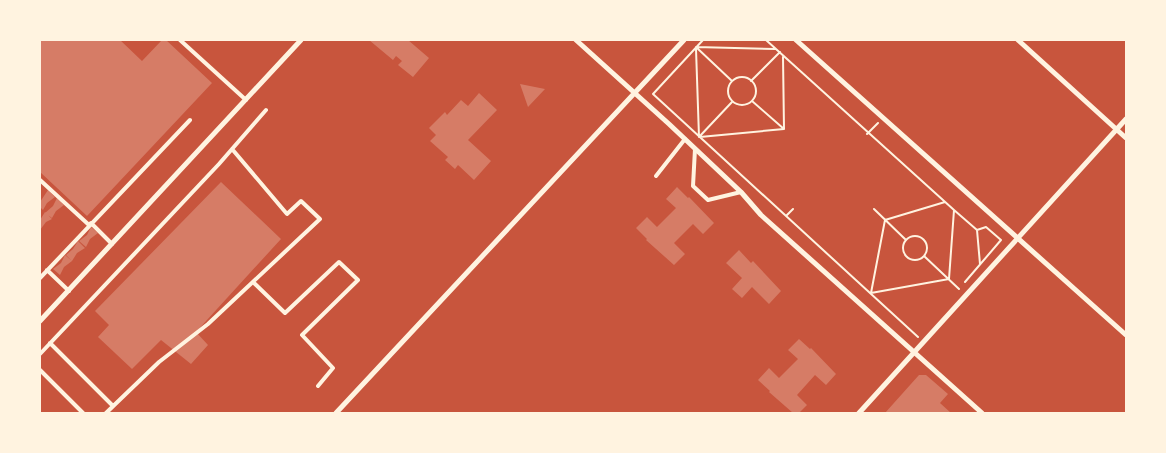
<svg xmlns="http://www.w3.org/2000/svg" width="1166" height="453" font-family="Barlow,sans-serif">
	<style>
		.building { fill: #d67c66 }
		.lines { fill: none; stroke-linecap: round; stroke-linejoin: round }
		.path { stroke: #fff3e0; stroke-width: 2 }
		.service { stroke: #fff3e0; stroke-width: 4 }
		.minor { stroke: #fff3e0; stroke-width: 5 }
	</style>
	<rect width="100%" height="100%" fill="#c8553d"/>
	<path class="building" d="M 40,40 L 120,40 L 142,61 L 162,40 L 166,40 L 212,83 L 87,216 L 40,172 Z
		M 369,40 L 408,40 L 429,58 L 413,77 L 398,65 L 402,61 L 396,56 L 393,60 Z
		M 520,84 L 545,89 L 528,107 Z
		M 479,93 L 497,110 L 468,140 L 491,161 L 474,180 L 458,165 L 455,169 L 445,160 L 448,157 L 430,141 L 436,135 L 429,128 L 445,112 L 447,115 L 461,100 L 468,106 Z
		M 221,182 L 281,239 L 196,332 L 208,345 L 191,364 L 161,340 L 132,369 L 98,337 L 109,325 L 95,311 Z
		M 677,187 L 688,198 L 689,197 L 714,223 L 703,234 L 693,224 L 674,243 L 685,254 L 674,265 L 646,240 L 647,239 L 636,228 L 647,217 L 657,227 L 676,208 L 666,199 Z
		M 48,190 L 55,197 L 47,203 L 43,210 L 40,207 L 40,202 Z
		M 57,198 L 64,205 L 56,211 L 52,218 L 45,213 L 53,206 Z
		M 45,212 L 52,219 L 46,222 L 40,230 L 40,220 Z
		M 91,227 L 98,233 L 90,239 L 86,247 L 79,241 L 87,235 Z
		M 78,241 L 85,248 L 77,253 L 72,261 L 66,255 L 73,249 Z
		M 739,250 L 751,263 L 753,261 L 781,291 L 769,304 L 752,287 L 742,298 L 732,289 L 742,278 L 726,263 Z
		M 65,255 L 72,261 L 64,267 L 60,275 L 53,269 L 61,263 Z
		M 799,339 L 810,349 L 811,348 L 836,374 L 826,385 L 815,375 L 797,395 L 807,405 L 799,413 L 793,413 L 769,392 L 770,391 L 758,380 L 769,368 L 779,378 L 798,359 L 788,350 Z
		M 919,375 L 926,375 L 948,394 L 940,403 L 951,413 L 885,413 Z"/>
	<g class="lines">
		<path class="path" d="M 703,40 L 653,94 L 918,337
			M 766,40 L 954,210 L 949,279 L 871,293 L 885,220 L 945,202
			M 696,47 L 775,49
			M 697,48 L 732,81
			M 696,49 L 699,137
			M 783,57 L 784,129
			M728 91a14 14 0 1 1 28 0a14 14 0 1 1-28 0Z
			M 751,81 L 780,52
			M 752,101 L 784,129
			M 867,134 L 878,123
			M 699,137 L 732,102
			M 700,137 L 784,129
			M 874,209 L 906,240
			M 954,210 L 977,230 L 986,227 L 1001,240 L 965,282
			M 786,216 L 793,209
			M 977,230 L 980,264
			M903 248a12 12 0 1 1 24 0a12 12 0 1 1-24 0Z
			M 924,256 L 959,289"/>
		<path class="service" d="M 180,40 L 246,100
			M 695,149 L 693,186 L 708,200 L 741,192
			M 656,176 L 685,139
			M 40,180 L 89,225
			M 91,223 L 112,244
			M 47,270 L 69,291
			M 40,278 L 190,120
			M 253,282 L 285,313 L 339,262 L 358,280 L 302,335 L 333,368 L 318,386
			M 50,343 L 113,406
			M 40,354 L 219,164 L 266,110
			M 40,370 L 83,413
			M 106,413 L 159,362 L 208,324 L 320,219 L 301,201 L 287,214 L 232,149"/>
		<path class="minor" d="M 576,40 L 669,124 L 741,192 L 761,215 L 982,413
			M 796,40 L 1126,335
			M 1018,40 L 1126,138
			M 40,321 L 301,40
			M 336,413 L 684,40
			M 859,413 L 1126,119"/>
	</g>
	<rect width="1166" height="453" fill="none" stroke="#fff3e0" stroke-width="82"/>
</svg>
